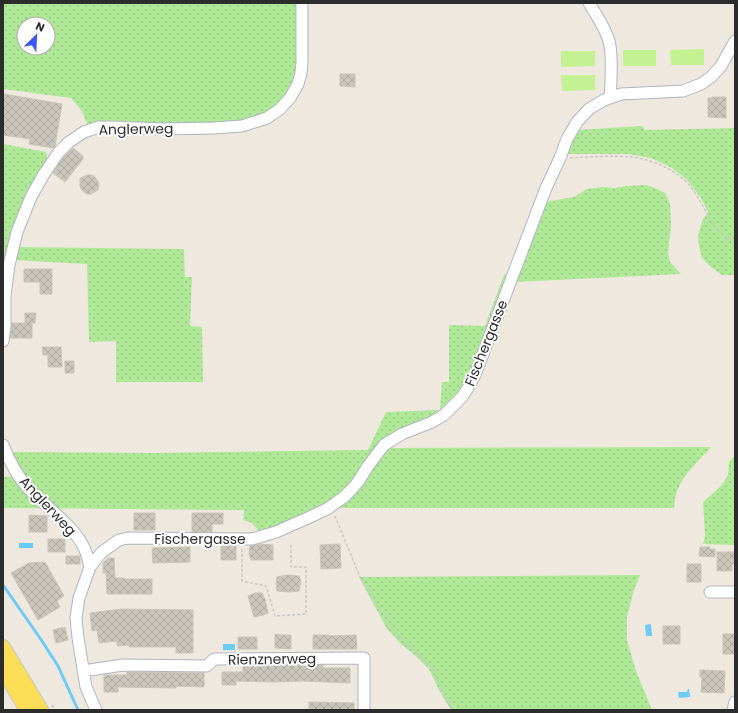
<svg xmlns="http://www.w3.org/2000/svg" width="738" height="713" font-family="Poppins,sans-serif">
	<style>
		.grass { fill: url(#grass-dots); fill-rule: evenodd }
		.pitch { fill: #c4f192 }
		.water { fill: #6acbf8 }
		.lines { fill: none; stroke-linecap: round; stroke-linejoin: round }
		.stream { stroke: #6acbf8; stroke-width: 3 }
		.building { fill: url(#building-cross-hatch); stroke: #cbc5b7 }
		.minor-casing { stroke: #b2b4c1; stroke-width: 13 }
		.major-casing { stroke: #c8c8c8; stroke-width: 16 }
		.path { stroke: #c8c8c8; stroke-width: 1.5; stroke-dasharray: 3 2; stroke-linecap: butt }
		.minor { stroke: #fff; stroke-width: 11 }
		.major { stroke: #fcdd56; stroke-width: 14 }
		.labels { text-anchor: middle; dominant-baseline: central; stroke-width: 4; stroke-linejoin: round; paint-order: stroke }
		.street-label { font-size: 14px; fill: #2c2c2c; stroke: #fff }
	</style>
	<defs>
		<pattern id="grass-dots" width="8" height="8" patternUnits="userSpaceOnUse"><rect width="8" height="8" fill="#afe997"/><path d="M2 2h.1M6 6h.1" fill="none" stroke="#97c882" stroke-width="1.8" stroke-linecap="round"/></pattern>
		<pattern id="building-cross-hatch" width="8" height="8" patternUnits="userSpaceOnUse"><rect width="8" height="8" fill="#cac6bc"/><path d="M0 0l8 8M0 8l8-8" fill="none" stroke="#aeaaa2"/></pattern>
	</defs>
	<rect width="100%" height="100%" fill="#efe8de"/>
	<path class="grass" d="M 3,3 L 300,3 L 300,58 L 292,90 L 267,117 L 231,125 L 89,127 L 81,110 L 71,98 L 3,89 ZM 24,24 L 48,24 L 48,48 L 24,48 Z
		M 642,126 L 645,130 L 735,128 L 735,275 L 722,275 L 711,267 L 702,258 L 699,246 L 698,236 L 703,219 L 708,212 L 701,198 L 687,180 L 672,168 L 651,158 L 628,154 L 566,154 L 576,130 Z
		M 3,144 L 46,152 L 47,157 L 41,172 L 15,247 L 184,249 L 185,277 L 192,277 L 190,326 L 202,327 L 203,382 L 116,382 L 116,341 L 89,342 L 87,264 L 13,260 L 3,287 Z
		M 645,185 L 655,188 L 665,193 L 670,203 L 671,225 L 668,253 L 670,262 L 681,274 L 514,282 L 545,203 L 550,201 L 574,197 L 587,189 L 602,187 L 615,188 L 627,186 Z
		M 510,274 L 469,380 L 449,406 L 386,448 L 711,447 C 700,460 684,473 678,489 C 675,495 675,502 674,508 L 339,508 L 331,503 L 313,514 L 260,532 L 252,523 L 243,520 L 244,510 L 3,508 L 3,477 L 16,476 L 9,452 L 156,453 L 368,450 L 386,412 L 440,410 L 442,382 L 449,382 L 449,325 L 485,326 L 504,275 Z
		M 735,455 L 735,545 L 703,544 L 705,536 L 703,502 L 722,485 L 728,475 L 729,462 Z
		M 640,575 L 634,590 L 627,617 L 627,640 L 636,671 L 652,710 L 451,710 L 440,692 L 429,669 L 416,656 L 402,645 L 387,629 L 359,577 Z"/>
	<path class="pitch" d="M 704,49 L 704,65 L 671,65 L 670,50 Z
		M 623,50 L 656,50 L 656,66 L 623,66 Z
		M 561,51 L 595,51 L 595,66 L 561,67 Z
		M 561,75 L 595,75 L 595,90 L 562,91 Z"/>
	<path class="water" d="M 19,543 L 33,543 L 33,548 L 19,548 Z
		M 651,624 L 652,636 L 646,636 L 645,625 Z
		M 223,644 L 235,644 L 235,650 L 223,650 Z
		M 688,689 L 689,689 L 690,697 L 679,698 L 678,692 L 687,692 Z"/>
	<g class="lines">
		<path class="stream" d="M 3,585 L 42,641 L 58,666 L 78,710"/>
	</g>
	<path class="building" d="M 340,74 L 355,74 L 355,87 L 340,86 Z
		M 4,94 L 62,104 L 55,146 L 53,148 L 29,144 L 30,139 L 3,135 L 3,102 Z
		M 712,97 L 726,97 L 726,118 L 708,117 L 708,98 L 712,98 Z
		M 73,148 L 83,156 L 83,159 L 65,182 L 53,173 L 64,156 Z
		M 88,175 L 92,175 L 95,177 L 99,183 L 98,190 L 91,194 L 87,194 L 84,192 L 81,189 L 80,186 L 80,178 Z
		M 24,269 L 52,269 L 52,294 L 40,294 L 40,282 L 24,282 Z
		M 25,313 L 36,313 L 35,323 L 32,323 L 32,338 L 10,338 L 12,323 L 25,323 Z
		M 42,347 L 61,347 L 62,367 L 48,367 L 48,355 L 43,355 Z
		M 65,361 L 74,361 L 74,373 L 65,373 Z
		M 134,513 L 155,513 L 155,530 L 134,530 Z
		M 192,513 L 223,513 L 223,524 L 212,524 L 212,532 L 192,532 Z
		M 29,515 L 47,516 L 47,532 L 29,532 Z
		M 48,539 L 65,539 L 65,552 L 48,552 Z
		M 260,544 L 273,545 L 273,560 L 251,560 L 249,554 L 250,546 Z
		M 340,544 L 341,568 L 321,569 L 320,545 Z
		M 221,546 L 236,546 L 236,560 L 221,560 Z
		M 190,547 L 190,562 L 153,563 L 152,548 Z
		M 700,547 L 710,547 L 709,549 L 715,549 L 715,557 L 699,556 Z
		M 717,552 L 735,552 L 735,564 L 732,564 L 732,571 L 717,571 Z
		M 66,556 L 80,556 L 80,564 L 66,564 Z
		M 108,558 L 114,558 L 115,578 L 124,578 L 124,579 L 152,579 L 152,594 L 107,594 L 106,573 L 103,573 L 103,563 Z
		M 45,562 L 64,596 L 57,601 L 60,607 L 38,620 L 11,573 L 29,563 Z
		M 687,564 L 701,564 L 701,582 L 687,582 Z
		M 287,575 L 299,576 L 301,582 L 299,591 L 289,592 L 277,591 L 276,584 L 277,577 Z
		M 255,593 L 262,593 L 265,599 L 268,613 L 263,615 L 254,617 L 248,596 Z
		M 122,609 L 193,610 L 193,653 L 176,653 L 176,647 L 129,647 L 129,645 L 117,646 L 117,641 L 99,643 L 97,630 L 92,631 L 90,613 Z
		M 663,626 L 680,626 L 680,644 L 663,644 Z
		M 65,627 L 68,640 L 56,643 L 53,630 Z
		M 275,634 L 282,635 L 291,635 L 291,649 L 275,648 Z
		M 723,634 L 735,634 L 735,654 L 723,654 Z
		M 313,635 L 329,635 L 329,636 L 356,635 L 357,649 L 313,649 Z
		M 238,637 L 257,637 L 257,649 L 238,649 Z
		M 323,665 L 323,668 L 350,668 L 350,683 L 303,681 L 274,682 L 236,681 L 236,685 L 222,685 L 222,672 L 243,672 L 243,666 Z
		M 700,670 L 725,671 L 724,693 L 701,692 L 702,677 L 700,677 Z
		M 127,672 L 204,673 L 204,687 L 176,686 L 176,688 L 118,687 L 118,692 L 104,692 L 104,675 L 127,675 Z
		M 309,702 L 354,703 L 354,710 L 309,710 Z"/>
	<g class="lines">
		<g class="minor-casing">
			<path id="minor" d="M 589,3 C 596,15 605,27 609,41 C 613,55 611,83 610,98
				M 3,341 L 5,326 L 5,296 L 9,265 L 17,232 L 31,197 L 44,174 L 59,152 L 69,142 L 84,132 L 99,127 L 111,127 L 163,129 L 213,128 L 242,126 L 267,118 L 280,109 L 290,98 L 298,84 L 301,73 L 302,62 L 302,3
				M 3,445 C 9,460 17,476 28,488 C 47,509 78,527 87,555 C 88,559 89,563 90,567
				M 710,592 L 735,592
				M 83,671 L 123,665 L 207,666 L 214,659 L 364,658 L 364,710
				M 96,710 L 86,687 L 78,638 L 76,618 L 79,598 L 90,567 L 102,552 L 119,540 L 128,538 L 252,539 L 276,532 L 310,517 L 327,509 L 344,497 L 351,490 L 358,482 L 368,466 L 384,445 L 402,434 L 432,422 L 444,415 L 462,397 L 468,388 L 475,375 L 546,188 L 560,158 L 567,139 L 577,122 L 589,109 L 604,100 L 621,94 L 683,91 L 701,84 L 711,77 L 721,66 L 735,41
				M 733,710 L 735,702"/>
		</g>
		<g class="major-casing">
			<path id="major" d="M 3,647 L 41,710
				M 3,670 L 27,710"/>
		</g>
		<path class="path" d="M 570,158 C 590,157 611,155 631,157 C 657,160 684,173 697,196 C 710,216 711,231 735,242
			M 335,516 L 360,577 L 396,634 L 414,650 L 434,670 L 447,701 L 453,710
			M 242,549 L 242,581 L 266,586 L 275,616 L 306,614 L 306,567 L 291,567 L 291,544
			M 52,705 L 55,710"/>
		<use href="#minor" class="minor"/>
		<use href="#major" class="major"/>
	</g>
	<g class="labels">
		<g class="street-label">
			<text transform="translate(136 129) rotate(-1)">Anglerweg</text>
			<text transform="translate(486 343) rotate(-68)">Fischergasse</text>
			<text transform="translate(48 506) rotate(47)">Anglerweg</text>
			<text x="200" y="539">Fischergasse</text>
			<text transform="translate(272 659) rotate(-1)">Rienznerweg</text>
		</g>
	</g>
	<rect width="738" height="713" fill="none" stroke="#2c2c2c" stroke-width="8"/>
	<g transform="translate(36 36) rotate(24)"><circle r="19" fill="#ffffff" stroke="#ababab"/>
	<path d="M0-3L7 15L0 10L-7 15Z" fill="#3b56ff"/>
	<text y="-6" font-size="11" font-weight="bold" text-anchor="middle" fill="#2c2c2c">N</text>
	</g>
</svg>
